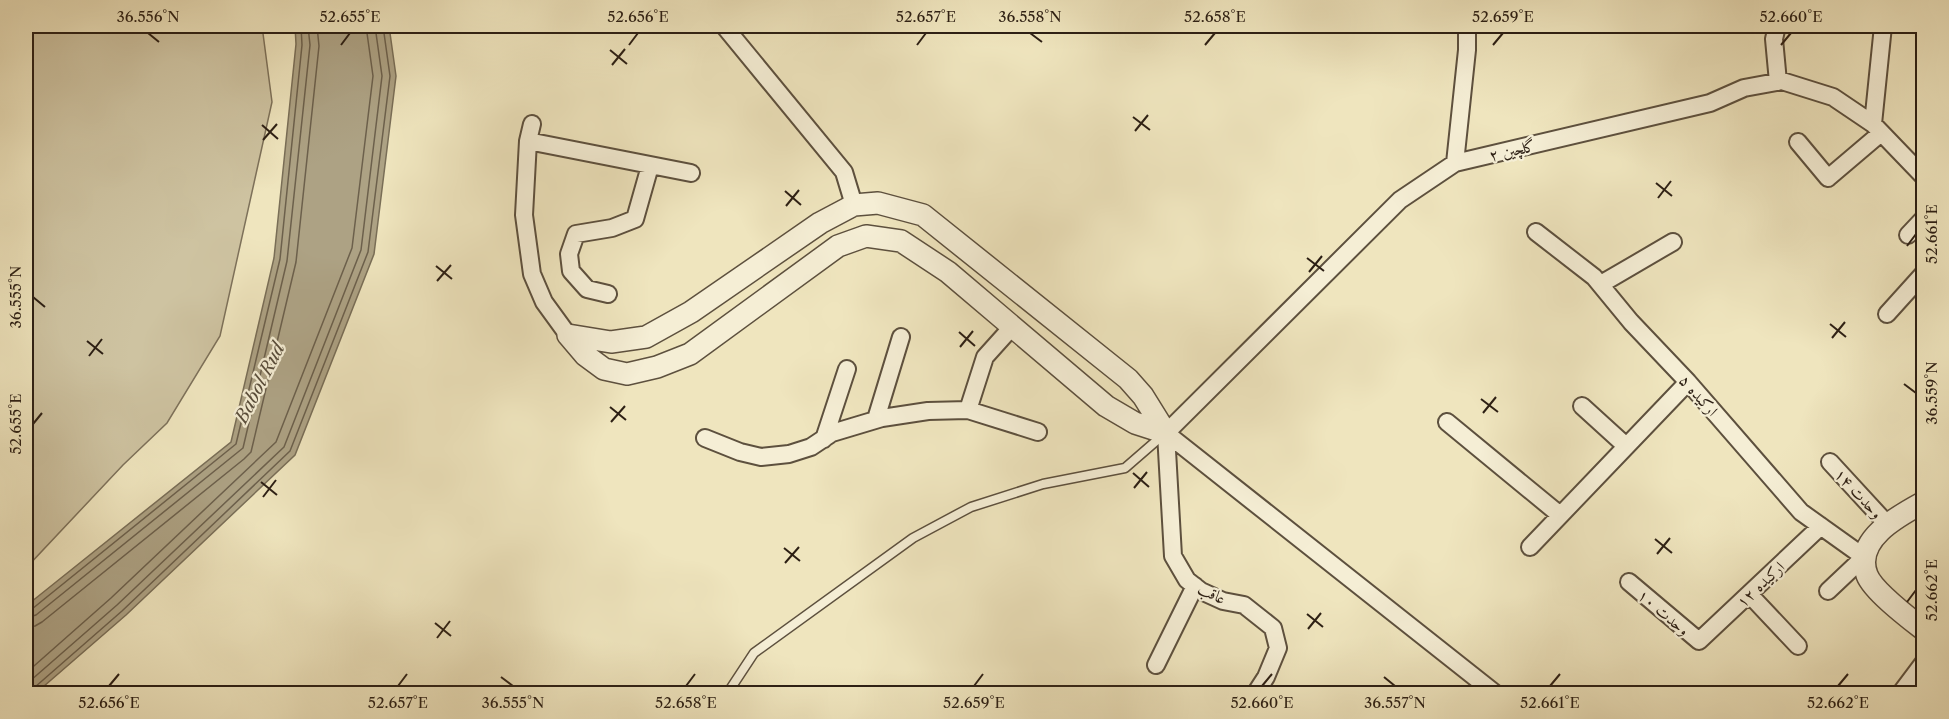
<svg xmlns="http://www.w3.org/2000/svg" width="1949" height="719" font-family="'Libre Caslon Text',Amiri,serif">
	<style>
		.green { fill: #cec3a1; stroke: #7d715a; stroke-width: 1.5 }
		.water { fill: #ada284; stroke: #796e57; stroke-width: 1.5 }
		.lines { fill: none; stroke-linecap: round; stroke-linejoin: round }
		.shore { stroke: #6c604c; stroke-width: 1.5 }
		.service-casing { stroke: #5d503e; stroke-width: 11 }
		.minor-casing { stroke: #5d503e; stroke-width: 20 }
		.tertiary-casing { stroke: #5d503e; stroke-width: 24 }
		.service { stroke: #f5eed5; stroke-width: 8 }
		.minor { stroke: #f5eed5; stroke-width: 16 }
		.tertiary { stroke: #f5eed5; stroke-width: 21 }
		.ticks { fill: none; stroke: #2c1f14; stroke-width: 2 }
		.labels { text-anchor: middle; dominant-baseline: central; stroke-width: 4.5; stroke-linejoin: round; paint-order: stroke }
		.street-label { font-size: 16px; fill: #2c1f14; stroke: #f5eed5 }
		.water-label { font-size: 18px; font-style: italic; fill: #594d3b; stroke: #f5eed5 }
		.neatline { fill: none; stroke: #2c1f14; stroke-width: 2 }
		.ticks-label { font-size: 15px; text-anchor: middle; fill: #2c1f14 }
	</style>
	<rect width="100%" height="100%" fill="#efe5be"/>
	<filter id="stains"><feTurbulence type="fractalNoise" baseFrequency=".00333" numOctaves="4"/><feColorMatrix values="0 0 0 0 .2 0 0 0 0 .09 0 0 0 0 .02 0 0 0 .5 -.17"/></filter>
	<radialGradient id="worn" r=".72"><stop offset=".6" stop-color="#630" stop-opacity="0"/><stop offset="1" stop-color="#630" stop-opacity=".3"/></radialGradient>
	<path class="green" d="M 26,26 L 262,26 L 272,102 L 220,336 L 167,423 L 123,465 L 26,568 Z"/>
	<path class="water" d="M 295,26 L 389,26 L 396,76 L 374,254 L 295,455 L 126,615 L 36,693 L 26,693 L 26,606 L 231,442 L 274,258 L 296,44 Z"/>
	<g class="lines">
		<path class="shore" d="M 26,610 L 32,609 L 236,444 L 280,259 L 302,45 L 301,26
			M 26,618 L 36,615 L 243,448 L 287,261 L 310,45 L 308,26
			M 26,627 L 35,626 L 42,622 L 244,459 L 251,452 L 296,262 L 319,46 L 317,26
			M 26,673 L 111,598 L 276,442 L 352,248 L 373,76 L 366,26
			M 26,687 L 30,681 L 117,605 L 284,447 L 361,250 L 382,76 L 375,26
			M 32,694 L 35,687 L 122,611 L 290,451 L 368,252 L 390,76 L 383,26"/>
		<g class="service-casing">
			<path id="service" d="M 727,694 L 754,653 L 913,538 L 971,507 L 1043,484 L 1125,468 L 1163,435"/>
		</g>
		<g class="minor-casing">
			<path id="minor" d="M 724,26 L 844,172 L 854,205
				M 1777,26 L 1774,39 L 1778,82
				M 532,124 L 528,141 L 524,215 L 532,274 L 544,302 L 568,335
				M 1873,124 L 1883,26
				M 528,141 L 691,173
				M 1798,142 L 1828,178 L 1881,133
				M 1455,163 L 1467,50 L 1467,26
				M 1536,232 L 1594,277 L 1631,322 L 1688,382 L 1801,512 L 1864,557 L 1828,591
				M 1908,235 L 1924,218
				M 1601,284 L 1673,242
				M 608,294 L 587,289 L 571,271 L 569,254 L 576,234 L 612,228 L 635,219 L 650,166
				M 1887,314 L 1924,273
				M 1582,406 L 1626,446
				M 968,410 L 985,357 L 1012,327
				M 876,419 L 901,337
				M 1447,422 L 1560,515
				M 1166,433 L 1400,200 L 1455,163 L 1710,103 L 1744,88 L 1782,81 L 1833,97 L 1873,124 L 1924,177
				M 1166,433 L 1496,694
				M 1166,433 L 1173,556 L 1187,580 L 1201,591 L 1223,601 L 1244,605 L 1273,628 L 1278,648 L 1266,677 L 1255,694
				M 705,438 L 740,452 L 761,457 L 789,454 L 811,447 L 832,433 L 882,418 L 928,411 L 968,410 L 1038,432
				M 824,439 L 847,369
				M 1830,462 L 1888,525
				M 1530,547 L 1688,382
				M 1629,582 L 1699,641 L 1821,526
				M 1749,594 L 1798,646
				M 1156,665 L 1195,586
				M 1900,694 L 1924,662"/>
		</g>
		<g class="tertiary-casing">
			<path id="tertiary" d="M 568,335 L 611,342 L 646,337 L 691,312 L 820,223 L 854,205 L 878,203 L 923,215 L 1128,379 L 1143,396 L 1166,433
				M 568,335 L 585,355 L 604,369 L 627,374 L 657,367 L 690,354 L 838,246 L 866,236 L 901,241 L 948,272 L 1106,406 L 1135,423 L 1166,433
				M 1924,502 C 1898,516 1853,540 1867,575 C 1873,591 1910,619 1924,630"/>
		</g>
		<use href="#service" class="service"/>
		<use href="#minor" class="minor"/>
		<use href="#tertiary" class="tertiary"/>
	</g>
	<path class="ticks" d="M 148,33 L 159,42M 1030,33 L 1042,42M 341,45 L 350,33M 629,45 L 638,33M 917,45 L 926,33M 1205,45 L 1215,33M 1493,45 L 1503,33M 1781,45 L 1791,33M 610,50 L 627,64M 612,65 L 625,49M 1133,117 L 1150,130M 262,125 L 278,139M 1135,131 L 1148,115M 263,140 L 277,124M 1656,183 L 1672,196M 785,191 L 801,205M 1658,198 L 1671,181M 786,206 L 799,190M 1907,246 L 1916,234M 1307,258 L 1324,271M 436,266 L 452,279M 1309,272 L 1322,256M 437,281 L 451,265M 33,297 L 45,307M 1830,324 L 1846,337M 959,332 L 975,346M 1832,338 L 1845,322M 87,341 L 103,354M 960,347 L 973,331M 89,356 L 102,339M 1904,384 L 1916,393M 1481,399 L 1498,412M 610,407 L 626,420M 1483,413 L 1496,397M 611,422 L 625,406M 33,424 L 42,413M 1133,473 L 1149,487M 261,482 L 277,495M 1134,488 L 1147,472M 263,497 L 276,480M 1655,539 L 1672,553M 784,548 L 800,561M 1657,554 L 1670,538M 785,563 L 799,547M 1907,602 L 1916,590M 1307,614 L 1323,627M 435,623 L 451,636M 1308,629 L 1321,613M 437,638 L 450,621M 501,677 L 513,686M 1384,677 L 1395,686M 109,686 L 119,674M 398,686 L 407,674M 686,686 L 695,674M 974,686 L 983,674M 1262,686 L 1272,674M 1550,686 L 1560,674M 1838,686 L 1848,674"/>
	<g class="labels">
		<g class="street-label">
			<text transform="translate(1512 150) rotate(-13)">گلچین ۲</text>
			<text transform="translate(1699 395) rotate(48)">ارکیده ۵</text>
			<text transform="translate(1859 493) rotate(47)">وحدت ۱۴</text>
			<text transform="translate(1760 584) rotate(-43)">ارکیده ۱۲</text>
			<text transform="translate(1212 593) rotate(25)">عاقب</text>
			<text transform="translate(1664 612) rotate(40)">وحدت ۱۰</text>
		</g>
		<g class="water-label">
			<text transform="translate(260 383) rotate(-63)">Babol Rud</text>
		</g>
	</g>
	<rect width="1949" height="719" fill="none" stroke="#efe5be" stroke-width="66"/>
	<rect x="33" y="33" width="1883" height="653" class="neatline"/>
	<g class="ticks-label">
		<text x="148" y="22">36.556°N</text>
		<text x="350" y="22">52.655°E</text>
		<text x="638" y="22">52.656°E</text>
		<text x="926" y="22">52.657°E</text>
		<text x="1030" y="22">36.558°N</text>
		<text x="1215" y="22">52.658°E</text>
		<text x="1503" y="22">52.659°E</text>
		<text x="1791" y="22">52.660°E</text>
		<text transform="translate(1932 234) rotate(-90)" y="5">52.661°E</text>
		<text transform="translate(16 297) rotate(-90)" y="5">36.555°N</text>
		<text transform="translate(1932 393) rotate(-90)" y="5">36.559°N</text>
		<text transform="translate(16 424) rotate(-90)" y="5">52.655°E</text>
		<text transform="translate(1932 590) rotate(-90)" y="5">52.662°E</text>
		<text x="109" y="708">52.656°E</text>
		<text x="398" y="708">52.657°E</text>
		<text x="513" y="708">36.555°N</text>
		<text x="686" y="708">52.658°E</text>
		<text x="974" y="708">52.659°E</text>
		<text x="1262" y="708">52.660°E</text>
		<text x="1395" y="708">36.557°N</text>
		<text x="1550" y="708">52.661°E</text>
		<text x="1838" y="708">52.662°E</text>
	</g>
	<rect width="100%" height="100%" filter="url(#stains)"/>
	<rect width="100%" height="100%" fill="url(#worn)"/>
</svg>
